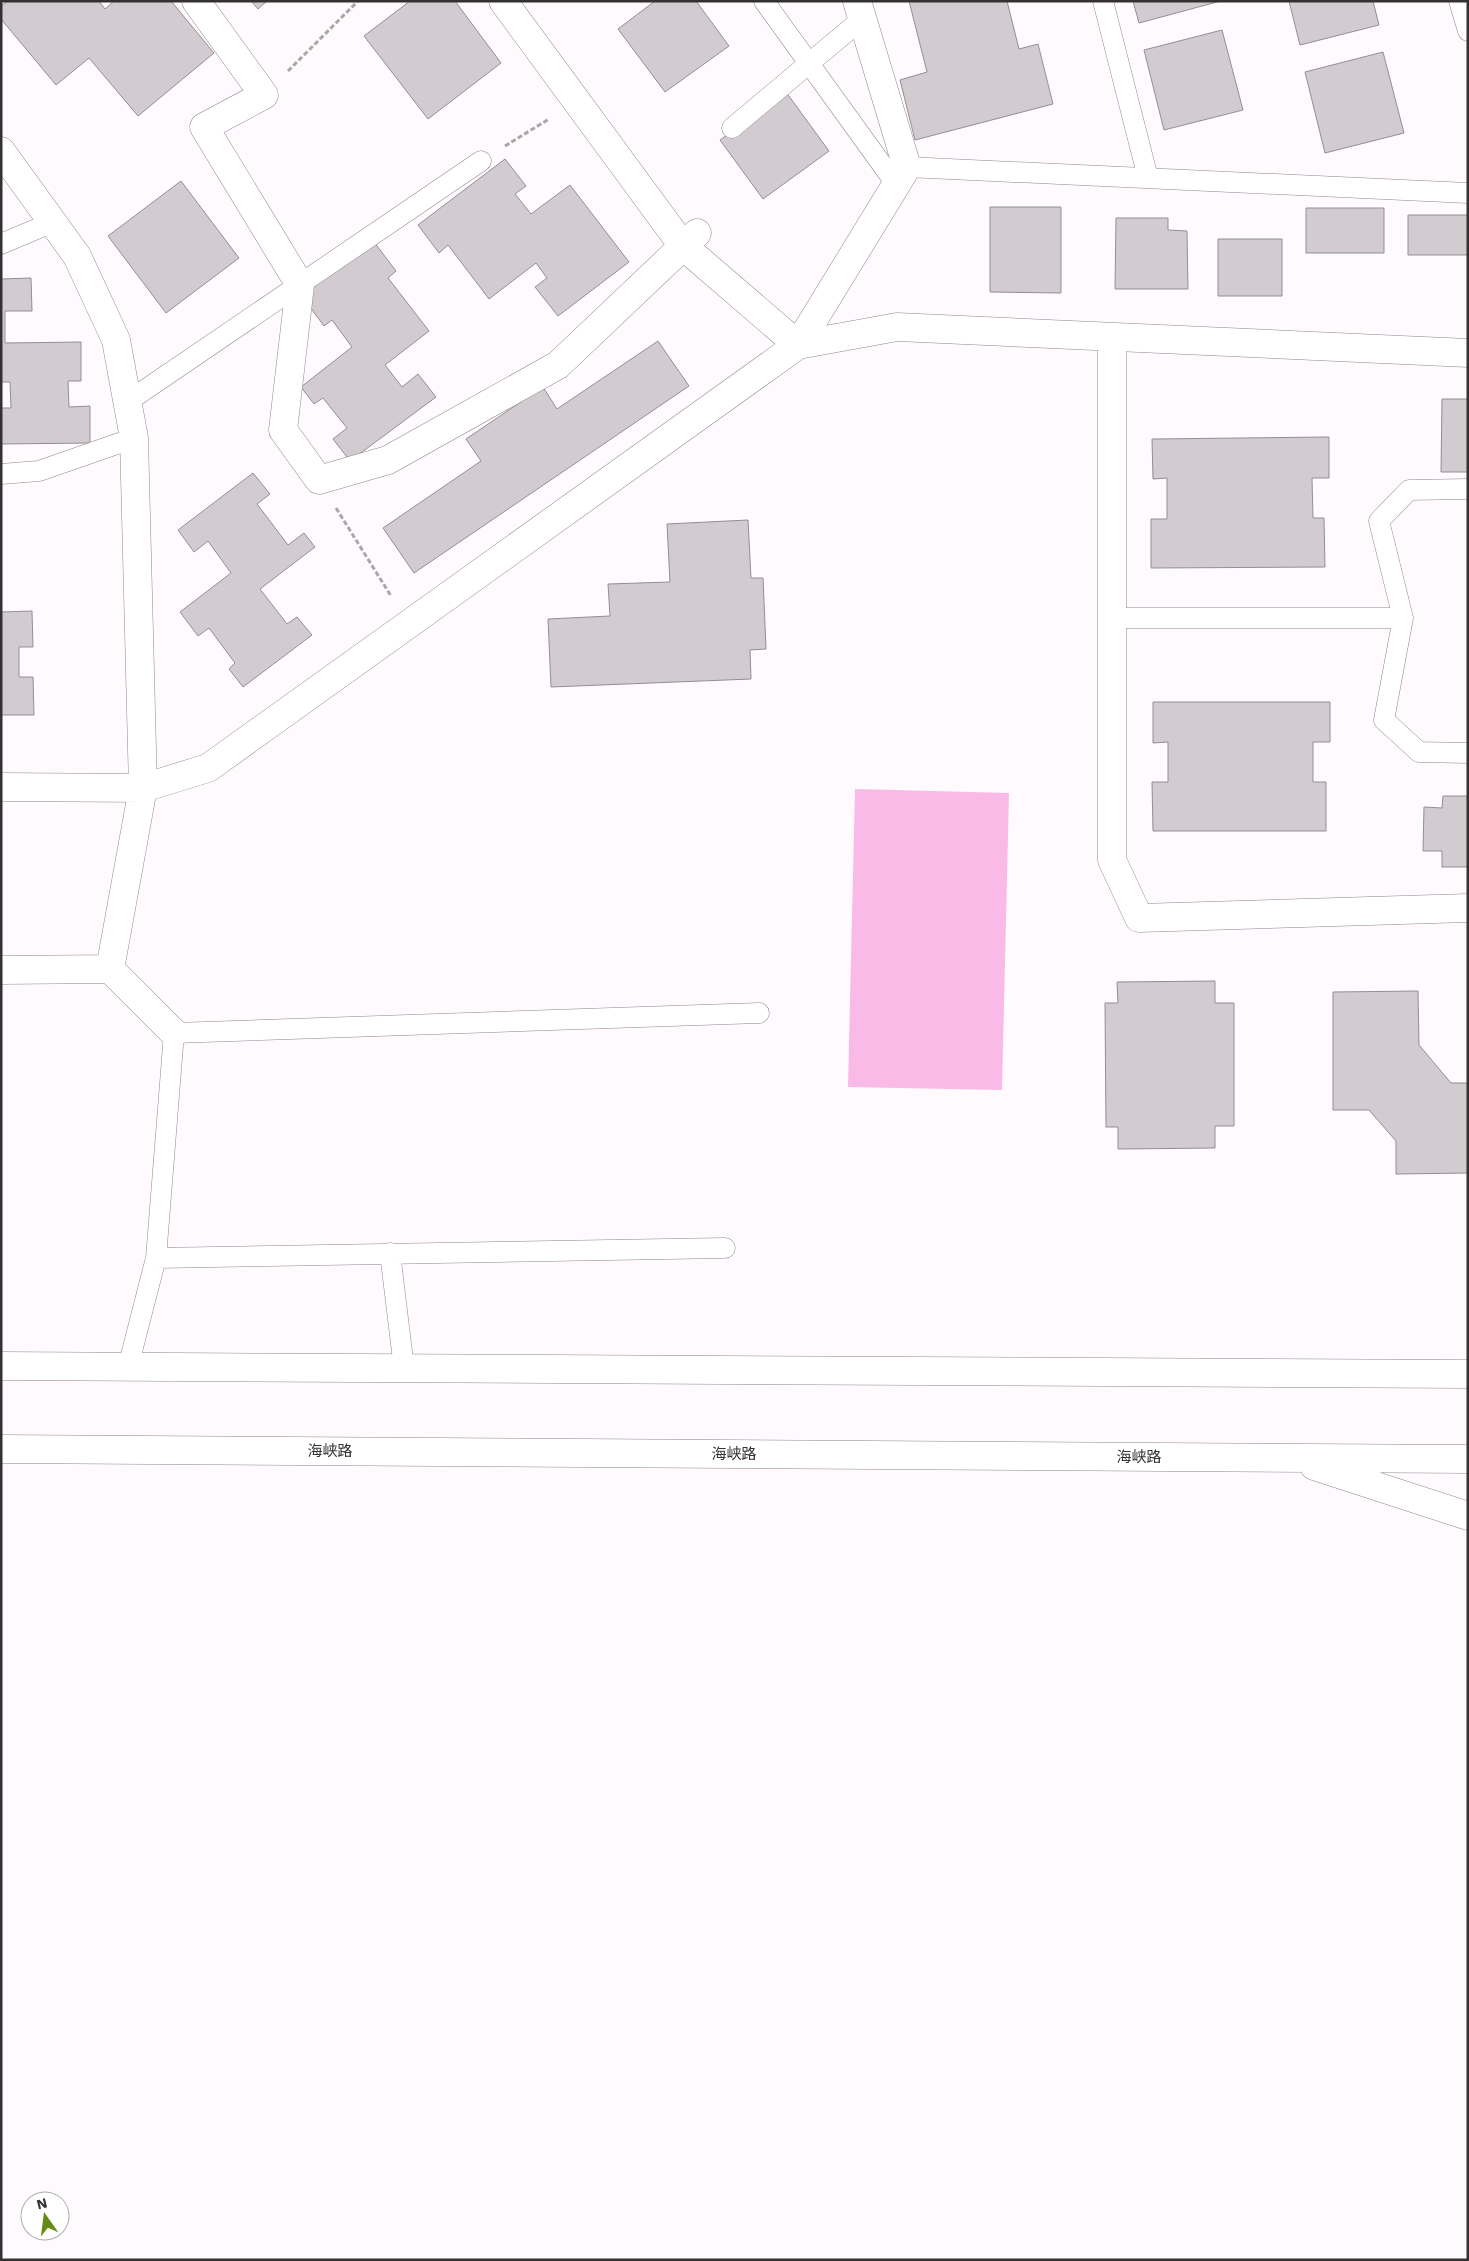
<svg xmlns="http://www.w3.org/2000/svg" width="1469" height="2261" font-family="'Work Sans','Noto Sans SC',sans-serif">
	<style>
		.pitch { fill: #f9bae8 }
		.building { fill: #d2ccd0; stroke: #948e92 }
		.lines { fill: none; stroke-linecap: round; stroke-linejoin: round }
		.service-casing { stroke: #8e888c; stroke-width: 21 }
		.minor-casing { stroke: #8e888c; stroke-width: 29 }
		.trunk-casing { stroke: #8e888c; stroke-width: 29 }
		.path { stroke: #aba7a9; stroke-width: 3; stroke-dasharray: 5 2.5; stroke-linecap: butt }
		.service { stroke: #fff; stroke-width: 20 }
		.minor { stroke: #fff; stroke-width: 28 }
		.trunk { stroke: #fff; stroke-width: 28 }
		.labels { text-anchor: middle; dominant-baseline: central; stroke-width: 4; stroke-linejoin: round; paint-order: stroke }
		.street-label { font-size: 15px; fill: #343133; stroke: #fff }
	</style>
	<rect width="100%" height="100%" fill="#fffafd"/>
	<path class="pitch" d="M 855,789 L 1009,793 L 1002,1090 L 848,1087 Z"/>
	<path class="building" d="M 8,1 L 99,1 L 105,9 L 114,1 L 171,1 L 214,53 L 138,116 L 89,58 L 56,85 L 1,19 L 1,6 Z
		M 251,1 L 267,1 L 258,9 Z
		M 410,1 L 455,1 L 501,63 L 428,119 L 364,36 Z
		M 655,1 L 696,1 L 729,46 L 665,92 L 618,29 Z
		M 909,1 L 1007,1 L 1019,49 L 1038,44 L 1053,104 L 915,140 L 900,80 L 927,72 Z
		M 1133,1 L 1217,1 L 1217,2 L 1139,23 Z
		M 1289,1 L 1373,1 L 1379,25 L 1300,45 Z
		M 1222,30 L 1243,110 L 1164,130 L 1144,50 Z
		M 1383,52 L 1404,133 L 1325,153 L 1305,72 Z
		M 786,92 L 829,151 L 763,199 L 720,140 Z
		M 505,159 L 526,186 L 515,194 L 531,214 L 570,185 L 629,262 L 558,316 L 535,287 L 547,278 L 536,263 L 489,299 L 448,245 L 439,253 L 418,225 Z
		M 181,181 L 239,258 L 166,313 L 108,236 Z
		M 990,207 L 1061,207 L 1061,293 L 990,292 Z
		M 1306,208 L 1384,208 L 1384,253 L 1306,253 Z
		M 1408,215 L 1468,215 L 1468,255 L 1408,255 Z
		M 1116,218 L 1168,218 L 1168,230 L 1187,231 L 1188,289 L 1115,289 Z
		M 1218,239 L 1282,239 L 1282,296 L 1218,296 Z
		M 374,242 L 396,271 L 388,278 L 429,331 L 385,365 L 402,387 L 418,374 L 436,397 L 350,461 L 333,439 L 347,428 L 323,398 L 314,404 L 301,387 L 352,347 L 332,320 L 324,326 L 302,296 Z
		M 31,278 L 32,311 L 5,311 L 5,343 L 81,342 L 81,381 L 68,381 L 69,407 L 90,406 L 90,443 L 1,444 L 1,408 L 11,408 L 10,382 L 1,382 L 1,279 Z
		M 658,341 L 689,386 L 414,573 L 383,528 L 481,461 L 466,439 L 543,387 L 557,409 Z
		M 1442,399 L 1468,399 L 1468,472 L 1441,472 Z
		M 1329,437 L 1329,478 L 1312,478 L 1313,518 L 1324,518 L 1325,567 L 1151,568 L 1151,519 L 1167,519 L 1167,478 L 1153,479 L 1152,439 Z
		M 253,473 L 270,494 L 257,504 L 288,545 L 304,533 L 315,547 L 260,589 L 287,624 L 297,617 L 312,635 L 243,687 L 229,669 L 235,663 L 209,628 L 198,636 L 180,612 L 231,573 L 208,541 L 194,552 L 178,530 Z
		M 748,520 L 751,578 L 763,578 L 766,649 L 750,650 L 751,679 L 551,687 L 548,619 L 610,616 L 608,584 L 670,582 L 667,524 Z
		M 32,611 L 33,647 L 19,647 L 19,677 L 33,677 L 34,715 L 1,715 L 1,612 Z
		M 1153,702 L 1330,702 L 1330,742 L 1313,742 L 1313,782 L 1326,782 L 1326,831 L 1153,831 L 1152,782 L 1168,782 L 1168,742 L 1153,743 Z
		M 1443,796 L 1468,796 L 1468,867 L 1442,867 L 1442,851 L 1423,851 L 1424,807 L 1442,808 Z
		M 1215,981 L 1215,1003 L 1234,1003 L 1234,1126 L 1215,1126 L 1215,1148 L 1118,1149 L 1118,1127 L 1106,1127 L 1105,1003 L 1118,1003 L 1117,982 Z
		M 1418,991 L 1419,1045 L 1451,1083 L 1468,1083 L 1468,1173 L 1396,1174 L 1396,1141 L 1369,1110 L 1333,1110 L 1333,992 Z"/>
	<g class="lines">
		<g class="service-casing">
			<path id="service" d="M 764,1 L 896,184
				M 1103,1 L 1148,178
				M 1459,1 L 1468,31
				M 732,128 L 862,19
				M 907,167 L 1468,193
				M 1,244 L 53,222
				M 127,402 L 481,161
				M 1,474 L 39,471 L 134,438
				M 1468,489 L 1409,490 L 1379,521 L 1403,618 L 1384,720 L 1419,752 L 1468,753
				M 1112,618 L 1403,618
				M 725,1248 L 156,1258 L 174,1033 L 759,1013
				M 390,1253 L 404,1368
				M 128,1367 L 156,1258"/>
		</g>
		<g class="minor-casing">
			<path id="minor" d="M 196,1 L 264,95 L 204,127 L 300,285 L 283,430 L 319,480 L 388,460 L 558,365 L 697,233
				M 503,1 L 683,246 L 798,345 L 907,167 L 857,1
				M 1,151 L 77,256 L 116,340 L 134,438 L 143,788 L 110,969
				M 1112,337 L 1112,860 L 1139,918 L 1468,908
				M 1,787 L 143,788 L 208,768 L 798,345 L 897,327 L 1468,353
				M 1,970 L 110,969 L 174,1033"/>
		</g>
		<g class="trunk-casing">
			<path id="trunk" d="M 1,1366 L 1468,1374
				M 1,1449 L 1468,1459
				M 1314,1466 L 1468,1516"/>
		</g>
		<path class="path" d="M 288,71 L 358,1
			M 505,146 L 549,119
			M 336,508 L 391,596"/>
		<use href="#service" class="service"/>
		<use href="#minor" class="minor"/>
		<use href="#trunk" class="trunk"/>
	</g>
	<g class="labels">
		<g class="street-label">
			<text x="330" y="1451">海峡路</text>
			<text x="734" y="1454">海峡路</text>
			<text x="1139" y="1457">海峡路</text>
		</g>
	</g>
	<rect width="1469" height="2261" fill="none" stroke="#343133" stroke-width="5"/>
	<g transform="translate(45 2216) rotate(346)"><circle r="24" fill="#ffffff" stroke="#aeadad"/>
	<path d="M0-4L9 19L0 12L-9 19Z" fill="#668b15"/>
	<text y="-8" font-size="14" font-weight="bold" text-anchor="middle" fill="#343133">N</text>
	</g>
</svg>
